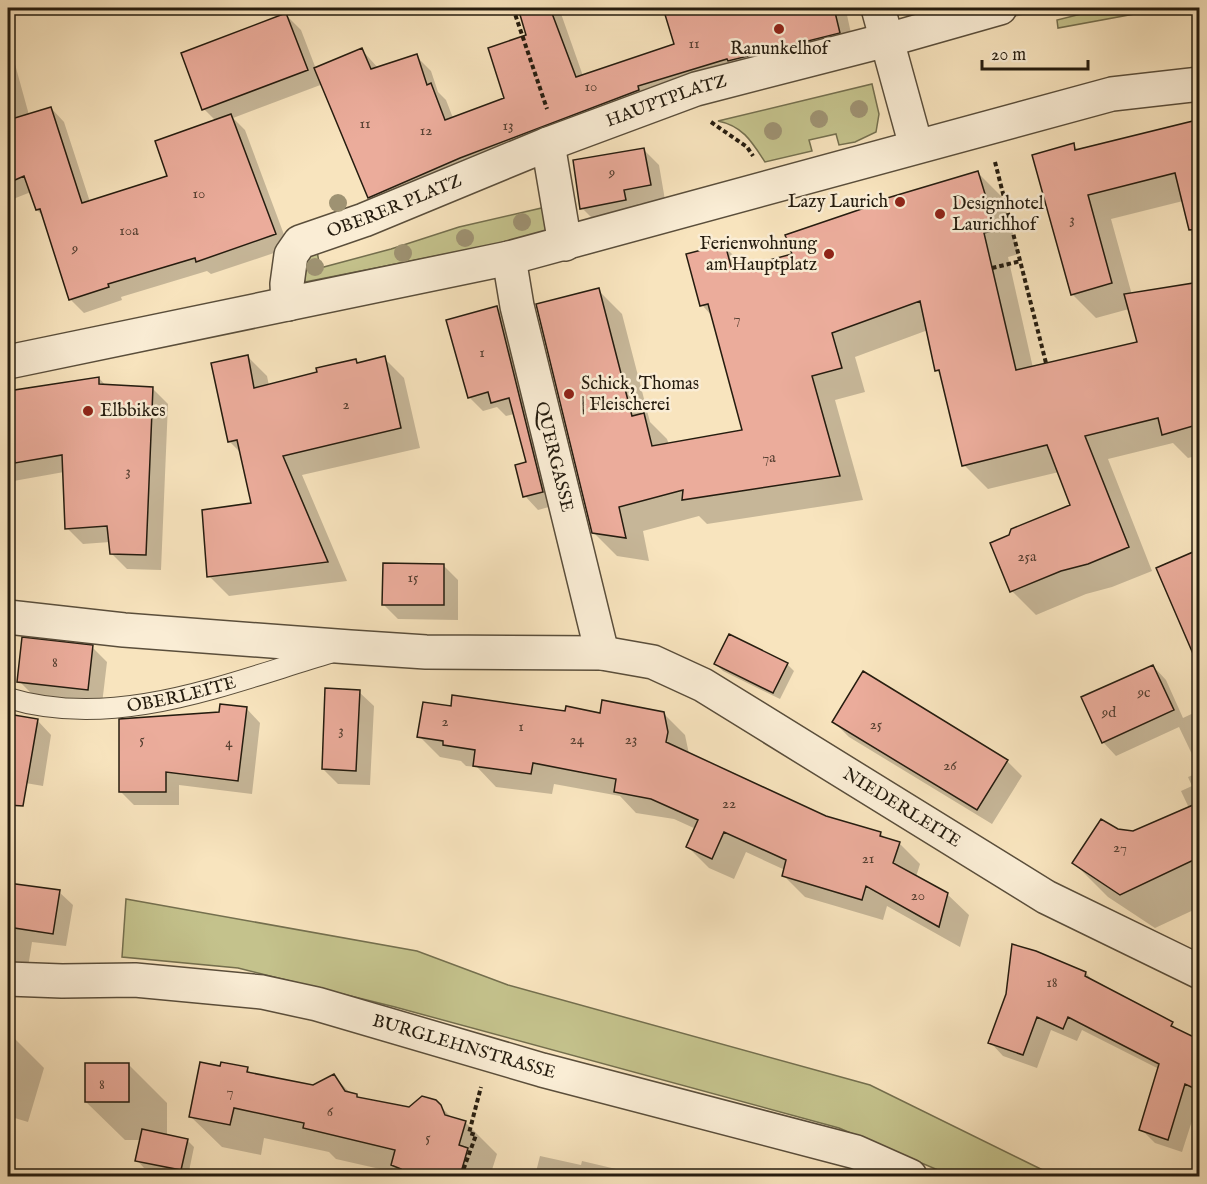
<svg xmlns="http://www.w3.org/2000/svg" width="1207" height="1184" font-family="'IM FELL English',serif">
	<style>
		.green { fill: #c4c28c; stroke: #746f4e; stroke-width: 1.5 }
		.shadow { fill: #0003 }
		.building { fill: #ebac9b; stroke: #251c0f; stroke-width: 1.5 }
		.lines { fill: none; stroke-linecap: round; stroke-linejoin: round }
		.lane-casing { stroke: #5a4e3b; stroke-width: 22 }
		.street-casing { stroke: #5a4e3b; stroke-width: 36 }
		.path { stroke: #251c0f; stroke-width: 4; stroke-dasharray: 4.5 3; stroke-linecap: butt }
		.lane { stroke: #faedd5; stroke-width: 20 }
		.street { stroke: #faedd5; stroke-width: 33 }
		.tree { fill: #9e9272 }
		.poi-dot { fill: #8f2418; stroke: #faedd5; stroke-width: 2 }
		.labels { text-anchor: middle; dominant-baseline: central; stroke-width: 5; stroke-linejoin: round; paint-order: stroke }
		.number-label { font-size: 15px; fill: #564032 }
		.poi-label { font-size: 18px; fill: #251c0f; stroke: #faedd5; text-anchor: start }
		.street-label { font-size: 18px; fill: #251c0f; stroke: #faedd5 }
	</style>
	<rect width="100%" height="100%" fill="#f8e4be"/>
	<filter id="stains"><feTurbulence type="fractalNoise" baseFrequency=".00333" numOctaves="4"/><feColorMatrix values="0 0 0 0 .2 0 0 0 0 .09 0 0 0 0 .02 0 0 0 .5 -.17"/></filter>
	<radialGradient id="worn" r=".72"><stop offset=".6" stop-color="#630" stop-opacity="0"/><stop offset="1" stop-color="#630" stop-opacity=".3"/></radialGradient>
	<path class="green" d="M 1105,8 L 1167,8 L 1058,28 L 1057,20 Z
		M 872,84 L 879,114 L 876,132 L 855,142 L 839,145 L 836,134 L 809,140 L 812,151 L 765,162 C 752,142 743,126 718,121 Z
		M 546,207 L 552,233 L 305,282 C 302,267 305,260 317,251 L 320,268 L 391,249 L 459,227 Z
		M 126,899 L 417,951 L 508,985 L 870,1085 L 1055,1176 L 952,1176 L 839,1128 L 395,1007 L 238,968 L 122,957 Z"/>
	<path class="shadow" d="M 519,8 L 559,8 L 583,76 L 675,45 L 664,8 L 855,8 L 856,12 L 847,15 L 854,47 L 384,212 L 369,197 L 323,84 L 233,118 L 245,130 L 289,248 L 211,274 L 207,271 L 121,297 L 122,300 L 84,313 L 70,299 L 44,217 L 37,210 L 31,192 L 8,201 L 8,39 L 29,115 L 51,108 L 64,122 L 90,202 L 169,177 L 216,121 L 204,109 L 286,15 L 301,30 L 316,69 L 362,50 L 378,68 L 416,56 L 431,71 L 438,92 L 446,100 L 453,118 L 506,99 L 527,36 Z
		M 635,8 L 658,8 L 640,12 Z
		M 904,8 L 1024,8 L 1026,14 L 931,40 L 906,15 Z
		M 1193,123 L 1200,130 L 1200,266 L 1183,201 L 1111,219 L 1132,295 L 1200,283 L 1200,455 L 1188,458 L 1173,443 L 1108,459 L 1152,571 L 1112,587 L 1086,594 L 1036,615 L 1012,591 L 1072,505 L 1059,472 L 988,489 L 964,465 L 942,375 L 937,370 L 928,330 L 855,357 L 865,392 L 835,400 L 863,500 L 707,524 L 699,516 L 643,531 L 649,561 L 617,556 L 593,532 L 598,290 L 622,314 L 650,422 L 667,439 L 669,445 L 743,431 L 713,317 L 702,305 L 724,246 L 746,268 L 794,255 L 978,173 L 1002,197 L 1019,254 L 1008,257 L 1033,368 L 1139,343 L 1129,309 L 1096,318 L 1072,294 L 1073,145 L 1079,151 Z
		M 644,150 L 659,165 L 665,200 L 638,204 L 640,215 L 597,223 L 582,208 Z
		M 496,307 L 510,321 L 556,505 L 538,510 L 525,496 L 527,463 L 514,414 L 506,416 L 497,407 L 483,411 L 469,397 Z
		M 247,356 L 267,376 L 269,386 L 319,373 L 355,360 L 359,364 L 384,358 L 404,378 L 420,448 L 302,475 L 347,581 L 229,596 L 209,576 L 252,504 L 241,453 L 229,441 Z
		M 99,378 L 106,386 L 152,388 L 168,404 L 161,570 L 127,569 L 111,553 L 110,542 L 83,544 L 67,528 L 64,472 L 8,482 L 8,393 Z
		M 8,505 L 11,509 L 11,514 L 8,514 Z
		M 443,565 L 458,580 L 458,620 L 398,619 L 383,604 Z
		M 92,647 L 107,662 L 102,704 L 34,696 L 19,681 Z
		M 716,664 L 787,664 L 794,671 L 780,699 L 723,671 Z
		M 1153,666 L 1166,680 L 1183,718 L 1200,710 L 1200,771 L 1179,727 L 1116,756 L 1103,742 Z
		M 359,692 L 374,706 L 370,785 L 338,784 L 323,769 Z
		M 246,708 L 260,723 L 252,794 L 179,785 L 179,805 L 134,805 L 120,791 L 220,714 Z
		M 452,708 L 601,714 L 663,713 L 685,735 L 689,754 L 826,818 L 880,833 L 887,840 L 899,843 L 920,864 L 916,877 L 947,894 L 969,915 L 960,947 L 887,906 L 883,920 L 805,897 L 783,875 L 785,870 L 746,852 L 734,879 L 709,868 L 688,847 L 696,829 L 674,819 L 636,813 L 620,796 L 554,784 L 552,794 L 496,787 L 477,767 L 466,766 L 461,761 L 440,757 L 419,736 Z
		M 8,716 L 37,720 L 51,735 L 43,786 L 8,780 Z
		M 834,722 L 1007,761 L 1022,776 L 992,824 L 849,737 Z
		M 1200,772 L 1200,907 L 1155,928 L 1108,897 L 1074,863 L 1117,830 L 1133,832 L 1189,808 L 1181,791 L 1192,786 L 1188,777 Z
		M 8,884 L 59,892 L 73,905 L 66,946 L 32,942 L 27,974 L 8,977 Z
		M 1086,973 L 1095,983 L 1172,1024 L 1181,1033 L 1200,1042 L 1200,1096 L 1182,1152 L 1155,1143 L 1141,1129 L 1159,1069 L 1082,1030 L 1077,1041 L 1051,1030 L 1037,1068 L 1003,1056 L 990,1042 Z
		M 8,1032 L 44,1068 L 28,1122 L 8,1116 Z
		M 128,1064 L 167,1103 L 167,1136 L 187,1140 L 194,1147 L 188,1176 L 144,1168 L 137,1160 L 141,1140 L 125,1140 L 86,1102 Z
		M 247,1069 L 253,1075 L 313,1087 L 334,1076 L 351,1094 L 357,1095 L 361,1100 L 409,1108 L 435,1101 L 453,1119 L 466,1123 L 497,1154 L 491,1173 L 494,1176 L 397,1176 L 393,1172 L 336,1159 L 329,1152 L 264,1138 L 261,1155 L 222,1147 L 190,1116 Z
		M 540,1156 L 581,1165 L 582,1161 L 616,1169 L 624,1176 L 535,1176 Z
		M 692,1170 L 698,1176 L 690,1176 Z"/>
	<path class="building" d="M 518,8 L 550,8 L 576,77 L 674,44 L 663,8 L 834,8 L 840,33 L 728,61 L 727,59 L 638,86 L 639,90 L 460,158 L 368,198 L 314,68 L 362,48 L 371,69 L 417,54 L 427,85 L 431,83 L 445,120 L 504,98 L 488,48 L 526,35 Z
		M 286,13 L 308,70 L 202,110 L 181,53 Z
		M 51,107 L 82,203 L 167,176 L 155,141 L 231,114 L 276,234 L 196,262 L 195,258 L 108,284 L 109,287 L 69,300 L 40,209 L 36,210 L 24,176 L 8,183 L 8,120 Z
		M 1193,121 L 1200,147 L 1200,229 L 1189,230 L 1175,173 L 1088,195 L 1112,283 L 1071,295 L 1032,155 L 1074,143 L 1075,150 Z
		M 644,148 L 651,185 L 624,190 L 626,200 L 580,209 L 573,160 Z
		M 978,171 L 996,230 L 984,233 L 1016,370 L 1137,342 L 1124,294 L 1200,282 L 1200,424 L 1162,435 L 1158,418 L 1085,436 L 1129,547 L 1088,564 L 1061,571 L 1010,592 L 990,543 L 1009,535 L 1011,529 L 1070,505 L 1047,445 L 962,466 L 939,370 L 935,371 L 920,301 L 832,333 L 842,368 L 812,376 L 840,476 L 682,500 L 683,490 L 619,507 L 626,538 L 592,533 L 536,304 L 599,288 L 632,416 L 644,413 L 652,446 L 742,430 L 708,304 L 700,306 L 686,254 L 725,244 L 732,270 L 792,254 L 785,235 L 885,201 L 884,199 Z
		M 497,306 L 543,492 L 523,497 L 515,465 L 526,462 L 509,398 L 491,403 L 488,392 L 468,398 L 446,320 Z
		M 248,355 L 254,388 L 317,372 L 316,368 L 356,359 L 357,363 L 385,356 L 401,428 L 283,456 L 328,562 L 207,577 L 202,510 L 251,503 L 237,440 L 228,442 L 211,363 Z
		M 99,377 L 99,384 L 153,387 L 146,555 L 110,554 L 107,526 L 65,529 L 62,455 L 15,463 L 12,448 L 8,449 L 8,391 Z
		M 1200,549 L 1200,670 L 1156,568 Z
		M 383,563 L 444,564 L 444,605 L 382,605 Z
		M 729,634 L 788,663 L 773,693 L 714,664 Z
		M 22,637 L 93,645 L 88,690 L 17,682 Z
		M 1153,665 L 1174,710 L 1102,743 L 1081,697 Z
		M 863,671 L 1008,760 L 977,810 L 832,722 Z
		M 325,688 L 360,690 L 356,771 L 322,769 Z
		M 452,695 L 565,711 L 566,706 L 600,713 L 602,700 L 664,712 L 668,732 L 666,742 L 826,816 L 881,832 L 880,836 L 900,842 L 893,863 L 948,893 L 939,927 L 866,886 L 862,900 L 782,876 L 786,860 L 724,832 L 712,859 L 686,847 L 698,820 L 651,799 L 614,792 L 616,779 L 533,763 L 531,774 L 473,766 L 475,750 L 443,745 L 443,741 L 417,737 L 423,702 L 451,706 Z
		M 220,704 L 247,707 L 238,781 L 166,772 L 166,792 L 119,792 L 119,719 L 219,712 Z
		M 8,714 L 38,719 L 23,806 L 8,805 Z
		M 1200,802 L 1200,857 L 1120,895 L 1072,863 L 1101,819 L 1118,829 L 1133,831 Z
		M 8,883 L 60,890 L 53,934 L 8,927 Z
		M 1012,944 L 1036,951 L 1086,972 L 1085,976 L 1173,1022 L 1171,1026 L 1200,1040 L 1200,1091 L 1185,1084 L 1168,1140 L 1139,1130 L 1159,1064 L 1068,1017 L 1063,1029 L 1037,1017 L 1023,1055 L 988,1043 L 1006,994 Z
		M 200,1062 L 220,1066 L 221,1062 L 248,1067 L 247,1072 L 313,1085 L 334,1074 L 345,1091 L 357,1094 L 357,1097 L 409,1107 L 422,1096 L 436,1100 L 441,1105 L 445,1115 L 466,1121 L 459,1145 L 468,1148 L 460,1176 L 399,1176 L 401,1169 L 391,1165 L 395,1150 L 303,1128 L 304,1123 L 234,1108 L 230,1125 L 189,1117 Z
		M 85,1063 L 129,1063 L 129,1102 L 85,1102 Z
		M 142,1129 L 188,1139 L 181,1170 L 135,1161 Z"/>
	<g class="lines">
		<g class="lane-casing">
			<g id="lane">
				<path id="s1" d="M 8,698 C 115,731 228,683 330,653"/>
			</g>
		</g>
		<g class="street-casing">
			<g id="street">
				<path d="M 878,8 L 916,146"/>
				<path d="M 548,144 L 565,244"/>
				<path id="s2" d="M 509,258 L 517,306 L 602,653"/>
				<path id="s3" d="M 288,304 L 287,284 L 291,255 L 300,242 L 364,220 L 548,144 L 696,89 L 898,37 L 1000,8"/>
				<path d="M 8,362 L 509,258 L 1112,94 L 1200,84"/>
				<path id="s4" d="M 8,617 L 124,630 L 350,647 L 426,652 L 602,653 L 653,662 L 703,685 L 1046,897 L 1200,972"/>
				<path id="s5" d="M 8,979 L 62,981 L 135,980 L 262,992 L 317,1004 L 542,1070 L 856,1152 L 910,1176"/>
			</g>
		</g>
		<path class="path" d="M 513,8 L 547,109
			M 711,122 L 747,147 L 753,156
			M 995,162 L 1046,363
			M 992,268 L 1021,261
			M 461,1176 L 476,1135 L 469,1133 L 481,1087"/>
		<use href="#lane" class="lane"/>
		<use href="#street" class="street"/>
	</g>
	<g class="tree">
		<circle cx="859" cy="109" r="9"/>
		<circle cx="819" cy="119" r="9"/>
		<circle cx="773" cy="131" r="9"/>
		<circle cx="338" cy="203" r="9"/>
		<circle cx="522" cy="222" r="9"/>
		<circle cx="465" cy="238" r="9"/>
		<circle cx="403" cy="253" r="9"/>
		<circle cx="315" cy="267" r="9"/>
	</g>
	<g class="poi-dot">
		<circle cx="779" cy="29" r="6"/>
		<circle cx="900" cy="202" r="6"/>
		<circle cx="940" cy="214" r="6"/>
		<circle cx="829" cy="254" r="6"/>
		<circle cx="569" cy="394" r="6"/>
		<circle cx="88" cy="411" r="6"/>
	</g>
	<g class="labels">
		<g class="number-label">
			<text x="694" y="43">11</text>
			<text x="591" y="86">10</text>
			<text x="365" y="123">11</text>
			<text x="508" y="125">13</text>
			<text x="426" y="130">12</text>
			<text x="612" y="172">9</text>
			<text x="199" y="193">10</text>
			<text x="1072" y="219">3</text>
			<text x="129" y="230">10a</text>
			<text x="75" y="248">9</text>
			<text x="737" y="318">7</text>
			<text x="482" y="352">1</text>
			<text x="346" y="404">2</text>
			<text x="769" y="457">7a</text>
			<text x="128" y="471">3</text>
			<text x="1027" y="556">25a</text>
			<text x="413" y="577">15</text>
			<text x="55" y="662">8</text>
			<text x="1144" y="692">9c</text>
			<text x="1109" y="712">9d</text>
			<text x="445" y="721">2</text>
			<text x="876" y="724">25</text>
			<text x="521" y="726">1</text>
			<text x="341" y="730">3</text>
			<text x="142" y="739">5</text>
			<text x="577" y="739">24</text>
			<text x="631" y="739">23</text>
			<text x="229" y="742">4</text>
			<text x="950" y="765">26</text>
			<text x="729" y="803">22</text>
			<text x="1120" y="847">27</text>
			<text x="868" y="858">21</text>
			<text x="918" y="895">20</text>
			<text x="1052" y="982">18</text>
			<text x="102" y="1084">8</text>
			<text x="230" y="1091">7</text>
			<text x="330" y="1111">6</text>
			<text x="428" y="1137">5</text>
		</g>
		<g class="poi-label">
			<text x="779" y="49" text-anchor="middle">Ranunkelhof</text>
			<text x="888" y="202" text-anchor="end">Lazy Laurich</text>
			<text x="952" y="204">Designhotel<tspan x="952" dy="21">Laurichhof</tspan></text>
			<text x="817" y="244" text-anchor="end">Ferienwohnung<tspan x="817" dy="21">am Hauptplatz</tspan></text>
			<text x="581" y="384">Schick, Thomas<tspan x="581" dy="21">| Fleischerei</tspan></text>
			<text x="100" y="411">Elbbikes</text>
		</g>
		<g class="street-label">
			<text stroke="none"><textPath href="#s3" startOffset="458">HAUPTPLATZ</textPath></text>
			<text stroke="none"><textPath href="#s3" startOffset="166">OBERER PLATZ</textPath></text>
			<text stroke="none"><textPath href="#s2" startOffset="204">QUERGASSE</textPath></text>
			<text stroke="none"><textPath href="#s1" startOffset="176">OBERLEITE</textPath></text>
			<text stroke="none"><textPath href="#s4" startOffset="936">NIEDERLEITE</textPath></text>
			<text stroke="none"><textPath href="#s5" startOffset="464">BURGLEHNSTRASSE</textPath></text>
		</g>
	</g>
	<rect width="1207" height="1184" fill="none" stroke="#f8e4be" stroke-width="30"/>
	<rect x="9" y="9" width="1189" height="1166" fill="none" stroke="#251c0f" stroke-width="3"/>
	<rect x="15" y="15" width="1177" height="1154" fill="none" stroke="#251c0f" stroke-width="1.5"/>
	<path d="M982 60v9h106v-9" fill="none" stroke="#251c0f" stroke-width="3"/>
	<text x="991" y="60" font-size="18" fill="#251c0f" stroke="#faedd5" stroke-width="4.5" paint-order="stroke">20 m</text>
	<rect width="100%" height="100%" filter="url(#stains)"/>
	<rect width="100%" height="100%" fill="url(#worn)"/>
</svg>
